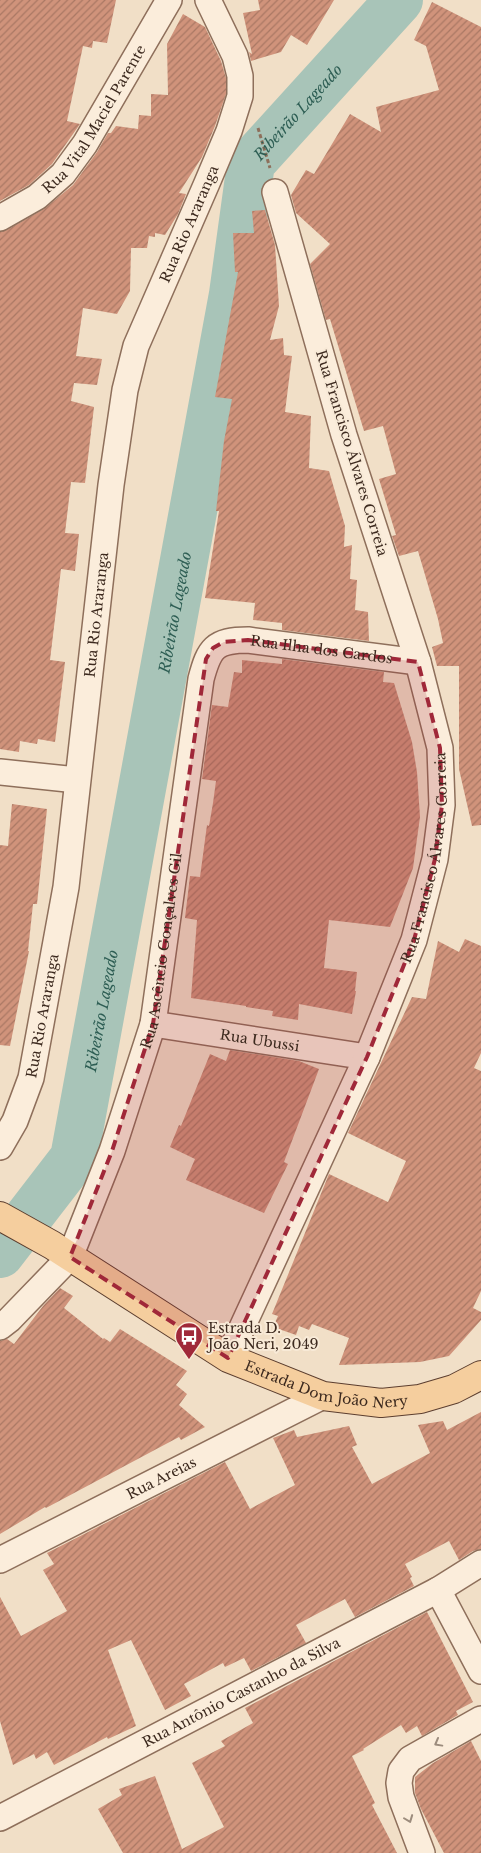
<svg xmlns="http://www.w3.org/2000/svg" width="481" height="1853" font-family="'Libre Baskerville',serif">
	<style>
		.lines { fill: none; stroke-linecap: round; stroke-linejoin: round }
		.river { stroke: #a8c4b8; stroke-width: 48 }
		.building { fill: url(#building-hatch) }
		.minor-casing { stroke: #8e6f5b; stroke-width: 28 }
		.primary-casing { stroke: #5c3e2f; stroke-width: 30 }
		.path { stroke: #8e6f5b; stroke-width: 3; stroke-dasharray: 4 2.5; stroke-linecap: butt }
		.minor { stroke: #fbeddb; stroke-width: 25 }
		.primary { stroke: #f5ce9e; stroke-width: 28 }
		.oneway { stroke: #9c8c7d }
		.marked { fill: #a02839; fill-opacity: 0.2; stroke: #a02839; stroke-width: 4; stroke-dasharray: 10 6; stroke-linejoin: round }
		.labels { text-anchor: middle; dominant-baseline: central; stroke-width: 4; stroke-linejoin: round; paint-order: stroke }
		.street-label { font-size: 14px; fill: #3d2a1f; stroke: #f8ead7 }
		.poi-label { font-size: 14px; fill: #3d2a1f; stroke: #f8ead7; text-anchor: start }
		.water-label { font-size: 15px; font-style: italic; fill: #2e5e54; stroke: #f8ead7 }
	</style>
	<defs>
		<pattern id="building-hatch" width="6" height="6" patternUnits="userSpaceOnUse" patternTransform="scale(1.25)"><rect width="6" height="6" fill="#d0937b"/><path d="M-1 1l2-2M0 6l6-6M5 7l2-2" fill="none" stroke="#aa7864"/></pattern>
	</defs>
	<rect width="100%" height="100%" fill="#f1dfc7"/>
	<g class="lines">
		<path class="river" id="s1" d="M 0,1254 L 74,1158 L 233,294 L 251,163 L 399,0"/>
	</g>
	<path class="building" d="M 0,0 L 116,0 L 107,43 L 93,41 L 92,48 L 83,46 L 67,121 L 80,124 L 52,164 L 29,185 L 0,201 Z
		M 258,0 L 334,0 L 307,45 L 291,35 L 281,52 L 251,61 L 249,52 L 252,54 L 243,13 L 260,10 Z
		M 432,2 L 481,27 L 481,825 L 472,826 L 459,769 L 459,666 L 437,666 L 432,647 L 443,643 L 438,619 L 418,551 L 399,556 L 392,536 L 396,535 L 379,479 L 396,474 L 383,426 L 364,431 L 330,319 L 326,320 L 310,264 L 330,244 L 296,213 L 291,195 L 306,170 L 314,174 L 350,114 L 381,132 L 376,107 L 439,90 L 426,46 L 414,40 Z
		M 183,14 L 205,27 L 221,61 L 226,78 L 226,94 L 215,126 L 202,157 L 179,193 L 186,194 L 178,214 L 165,235 L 155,233 L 155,237 L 149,236 L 147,248 L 131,248 L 130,291 L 117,314 L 83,308 L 76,356 L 102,359 L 97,385 L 74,383 L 71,401 L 94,407 L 85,483 L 71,482 L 65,533 L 79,534 L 75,571 L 61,569 L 50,660 L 65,662 L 55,742 L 38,739 L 37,744 L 20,741 L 19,752 L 0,749 L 0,232 L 7,230 L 44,209 L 73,185 L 97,152 L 108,133 L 111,133 L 116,126 L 138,129 L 139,115 L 151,116 L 151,94 L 168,95 L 167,44 Z
		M 265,210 L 275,245 L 279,306 L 270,340 L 283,338 L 284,355 L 292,356 L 285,412 L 311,416 L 309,468 L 329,471 L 345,526 L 344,547 L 352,545 L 350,579 L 357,580 L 355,610 L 368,612 L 369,641 L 282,630 L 282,623 L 253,620 L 255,603 L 205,598 L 219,511 L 216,511 L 224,441 L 232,399 L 215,397 L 238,272 L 235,272 L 233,233 L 254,233 L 252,211 Z
		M 282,659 L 384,672 L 383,682 L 394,683 L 412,742 L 417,772 L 420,817 L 413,868 L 390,927 L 329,920 L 324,968 L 357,972 L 355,991 L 356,991 L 352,1014 L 299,1004 L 298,1020 L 272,1016 L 273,1011 L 246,1007 L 246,1006 L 191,998 L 197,920 L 185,918 L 190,876 L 200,877 L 207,825 L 209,826 L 213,803 L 216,781 L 202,779 L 212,705 L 228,707 L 234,672 L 242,673 L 242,660 L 282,664 Z
		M 12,804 L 47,809 L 37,904 L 33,904 L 28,951 L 29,951 L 10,1046 L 0,1045 L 0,845 L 8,846 Z
		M 465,939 L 481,946 L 481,1053 L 474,1068 L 481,1071 L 481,1291 L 473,1308 L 481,1312 L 481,1320 L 449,1356 L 420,1362 L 339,1365 L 349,1338 L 312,1324 L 309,1330 L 299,1326 L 296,1335 L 273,1327 L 278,1316 L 272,1314 L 329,1174 L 388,1202 L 406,1161 L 348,1133 L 412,997 L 426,999 L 438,941 L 459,952 Z
		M 230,1050 L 299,1061 L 319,1069 L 284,1162 L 288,1164 L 264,1213 L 186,1180 L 195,1159 L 170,1147 L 179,1125 L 181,1126 L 210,1054 L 226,1061 Z
		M 60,1288 L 73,1296 L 64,1308 L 103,1339 L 104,1338 L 110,1342 L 120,1329 L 187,1371 L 176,1385 L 187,1394 L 179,1405 L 205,1427 L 181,1440 L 179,1437 L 46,1508 L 45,1507 L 0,1534 L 0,1341 L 7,1339 L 14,1344 L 43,1306 Z
		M 481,1412 L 481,1549 L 473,1551 L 459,1560 L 449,1541 L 405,1564 L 412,1577 L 410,1578 L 414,1586 L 355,1617 L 345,1599 L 296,1625 L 306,1643 L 251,1671 L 244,1658 L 225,1667 L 223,1663 L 184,1684 L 191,1696 L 165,1710 L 131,1640 L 108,1650 L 136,1726 L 108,1739 L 107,1737 L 54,1765 L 47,1752 L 36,1759 L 34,1754 L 13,1765 L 0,1721 L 0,1597 L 21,1636 L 67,1611 L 43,1570 L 54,1564 L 47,1553 L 225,1462 L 250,1509 L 295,1485 L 273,1438 L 294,1430 L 297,1437 L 349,1426 L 357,1445 L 352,1447 L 372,1484 L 430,1453 L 418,1425 L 443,1421 L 447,1430 Z
		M 427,1612 L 473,1702 L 456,1711 L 458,1715 L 422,1736 L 417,1726 L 406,1733 L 401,1725 L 363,1749 L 364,1750 L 352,1756 L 375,1803 L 372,1805 L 397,1853 L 123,1853 L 98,1809 L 122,1795 L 119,1789 L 155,1776 L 182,1849 L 224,1827 L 192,1763 L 225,1746 L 221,1741 L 253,1723 L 245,1708 Z
		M 471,1741 L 481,1761 L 481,1853 L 444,1853 L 421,1809 L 415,1793 L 415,1777 L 433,1763 Z"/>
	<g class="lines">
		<g class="minor-casing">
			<g id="minor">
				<path id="s2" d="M 0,218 L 37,197 L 63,174 L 85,144 L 169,0"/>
				<path d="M 0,772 L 77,780"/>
				<path id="s3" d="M 153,1024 L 367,1057"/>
				<path id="s4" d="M 0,1147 L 15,1121 L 31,1078 L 66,887 L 111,485 L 125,390 L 136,346 L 207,183 L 229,131 L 240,96 L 240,76 L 235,56 L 208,0"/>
				<path id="s5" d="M 0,1327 L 9,1320 L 70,1257 L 112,1151 L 153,1024 L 201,679 C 209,649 214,640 248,640 L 418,662"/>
				<path id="s6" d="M 228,1358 L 367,1057 L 414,940 L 435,859 L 442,805 L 440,748 L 418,662 L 344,435 L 275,192"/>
				<path id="s7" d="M 0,1560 L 323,1396"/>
				<path d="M 438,1590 L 481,1671"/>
				<path id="s8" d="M 0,1818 L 438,1590 L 481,1563"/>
				<path d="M 422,1853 L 401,1797 L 399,1783 L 401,1771 L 410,1759 L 481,1719"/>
			</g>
		</g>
		<g class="primary-casing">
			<g id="primary">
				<path id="s9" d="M 0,1216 L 52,1245 L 228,1358 L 323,1396 L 381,1403 L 420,1399 L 454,1389 L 481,1375"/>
			</g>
		</g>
		<path class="path" d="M 258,128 L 270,168"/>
		<use href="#minor" class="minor"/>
		<use href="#primary" class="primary"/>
	</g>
	<defs><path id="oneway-chevron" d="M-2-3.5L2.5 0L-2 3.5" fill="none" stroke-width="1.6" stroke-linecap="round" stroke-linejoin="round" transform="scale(1.25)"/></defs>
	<g class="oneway">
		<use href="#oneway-chevron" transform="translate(438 1743) rotate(151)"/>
		<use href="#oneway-chevron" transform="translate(409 1819) rotate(69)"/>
	</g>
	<path class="marked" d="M 248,640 L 418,662 L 440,748 L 442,805 L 435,859 L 414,940 L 367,1057 L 228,1358 L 70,1257 L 112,1151 L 153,1024 L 206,659 L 213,648 L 224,642 Z"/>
	<defs>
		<g id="bus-pin" transform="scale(1.4375)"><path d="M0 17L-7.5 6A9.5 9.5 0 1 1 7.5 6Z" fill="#a02839" stroke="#f8ead7"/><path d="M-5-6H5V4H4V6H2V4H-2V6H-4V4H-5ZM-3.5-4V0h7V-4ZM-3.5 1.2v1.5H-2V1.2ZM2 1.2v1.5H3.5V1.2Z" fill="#fff"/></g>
	</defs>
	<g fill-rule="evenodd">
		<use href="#bus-pin" x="189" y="1336"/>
	</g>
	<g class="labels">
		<g class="street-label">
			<text stroke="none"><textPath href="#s2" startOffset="140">Rua Vital Maciel Parente</textPath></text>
			<text stroke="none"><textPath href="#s4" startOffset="949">Rua Rio Araranga</textPath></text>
			<text transform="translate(352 453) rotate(73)">Rua Francisco Álvares Correia</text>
			<text stroke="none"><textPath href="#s4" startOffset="544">Rua Rio Araranga</textPath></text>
			<text stroke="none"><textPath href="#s5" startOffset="838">Rua Ilha dos Cardos</textPath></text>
			<text stroke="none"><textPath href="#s6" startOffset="541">Rua Francisco Álvares Correia</textPath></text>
			<text stroke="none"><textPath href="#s5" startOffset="420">Rua Ascêncio Gonçalves Gil</textPath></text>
			<text stroke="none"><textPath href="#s4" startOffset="139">Rua Rio Araranga</textPath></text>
			<text stroke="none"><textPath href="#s3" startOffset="108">Rua Ubussi</textPath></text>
			<text stroke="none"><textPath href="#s9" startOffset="372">Estrada Dom João Nery</textPath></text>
			<text stroke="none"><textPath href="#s7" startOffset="181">Rua Areias</textPath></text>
			<text stroke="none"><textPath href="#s8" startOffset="272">Rua Antônio Castanho da Silva</textPath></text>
		</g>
		<g class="poi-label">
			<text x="208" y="1328">Estrada D.<tspan x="208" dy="16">João Neri, 2049</tspan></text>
		</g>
		<g class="water-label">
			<text stroke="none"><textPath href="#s1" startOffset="1201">Ribeirão Lageado</textPath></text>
			<text stroke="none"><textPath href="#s1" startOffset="676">Ribeirão Lageado</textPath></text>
			<text stroke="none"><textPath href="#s1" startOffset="271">Ribeirão Lageado</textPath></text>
		</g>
	</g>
</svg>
